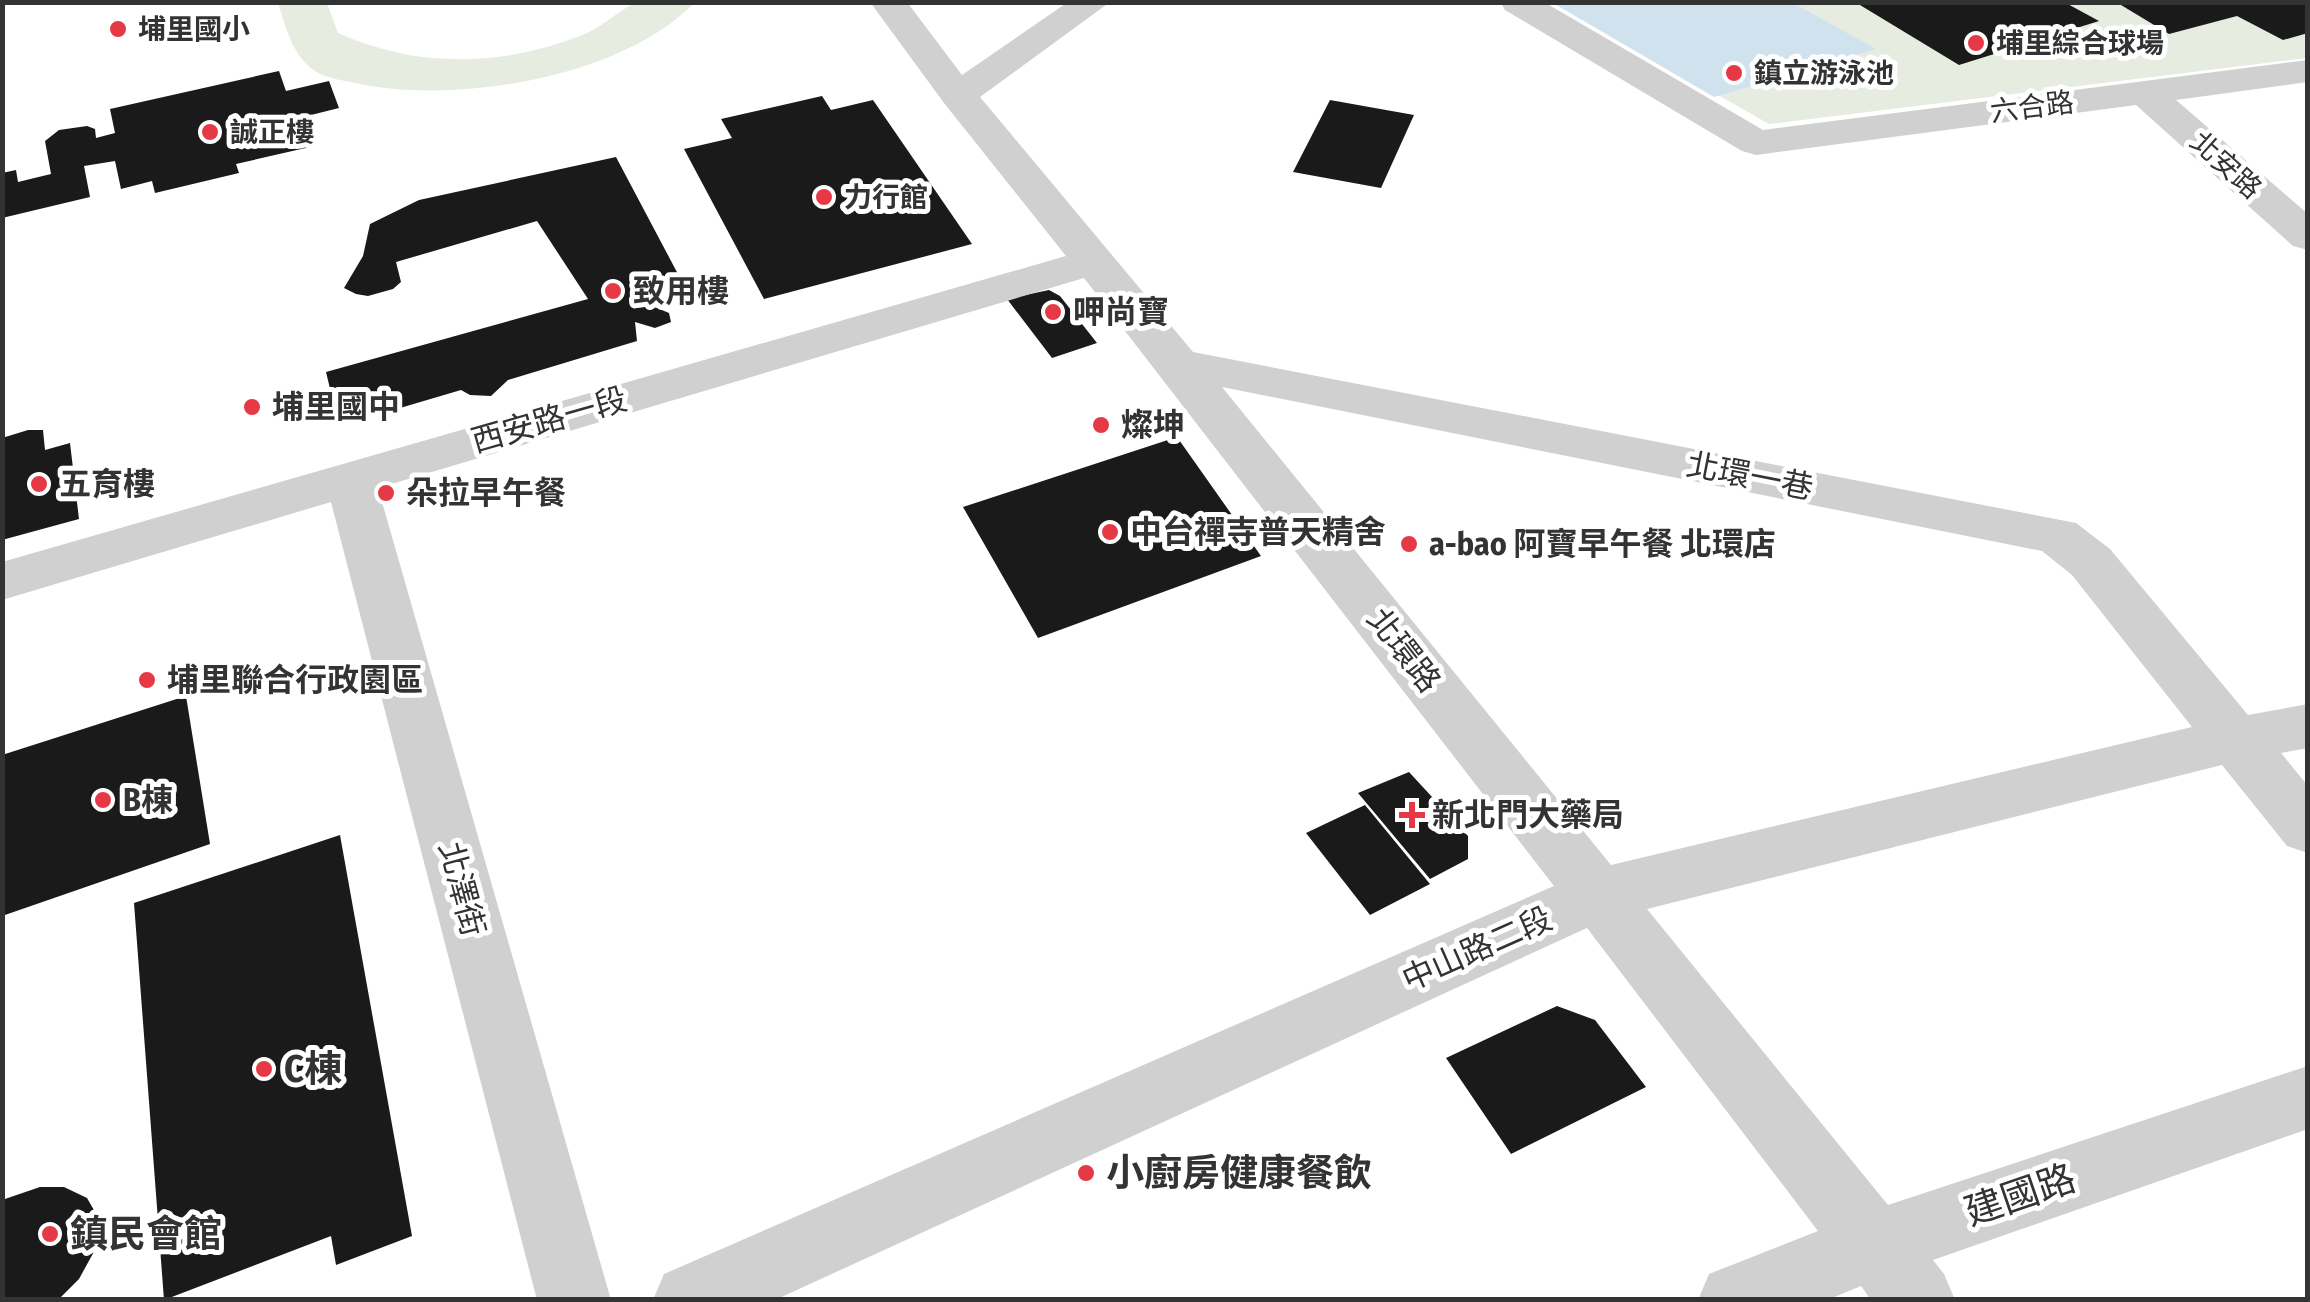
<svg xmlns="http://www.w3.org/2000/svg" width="2310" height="1302" font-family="'Fira Sans Condensed','Noto Sans TC',sans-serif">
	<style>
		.green { fill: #e6ecdf }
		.water { fill: #cfe2ee }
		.building { fill: #1a1a1a }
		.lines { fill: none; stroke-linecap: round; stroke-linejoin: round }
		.minor { fill: #d0d0d0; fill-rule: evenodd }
		.poi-dot { fill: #e63946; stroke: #fff; stroke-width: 4 }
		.labels { text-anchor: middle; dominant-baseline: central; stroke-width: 10; stroke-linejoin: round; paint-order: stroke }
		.far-poi-label { font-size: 28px; font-weight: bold; fill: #333; stroke: #fff; text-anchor: start }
		.far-street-label { font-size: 28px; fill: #333; stroke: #fff }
		.poi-label { font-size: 32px; font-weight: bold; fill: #333; stroke: #fff; text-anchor: start }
		.street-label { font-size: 32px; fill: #333; stroke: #fff }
		.near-poi-label { font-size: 38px; font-weight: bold; fill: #333; stroke: #fff; text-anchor: start }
		.near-street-label { font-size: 38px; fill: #333; stroke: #fff }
	</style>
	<rect width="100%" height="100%" fill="#fff"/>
	<path class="green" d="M 278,3 L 327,3 L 338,33 C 418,69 505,67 587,33 C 604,26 623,6 640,2 C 656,0 677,2 694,3 C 622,78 454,105 355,83 C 342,80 323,78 312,69 C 291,52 286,27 278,3 Z
		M 1556,3 L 2307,3 L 2307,58 L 1769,124 Z"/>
	<path class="water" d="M 1553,3 L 1793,3 L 1876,49 L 1714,97 Z"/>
	<path class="building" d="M 1855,2 L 2064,2 L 2099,21 L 1959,65 Z
		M 2116,2 L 2308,2 L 2308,33 L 2283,40 L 2237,16 L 2169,34 Z
		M 279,71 L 286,91 L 329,81 L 339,108 L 299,118 L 310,147 L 236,164 L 239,173 L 155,193 L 152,181 L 121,189 L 115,161 L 84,166 L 90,197 L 2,218 L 2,173 L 16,170 L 18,182 L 51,174 L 45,141 L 59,130 L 87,126 L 95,129 L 96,138 L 115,133 L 110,109 Z
		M 822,96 L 831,110 L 873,100 L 972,244 L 764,299 L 684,149 L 732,138 L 721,119 Z
		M 1330,100 L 1414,115 L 1381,188 L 1293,172 Z
		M 616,157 L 679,276 L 643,289 L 650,305 L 669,313 L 671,322 L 655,328 L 635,322 L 637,341 L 508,380 L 491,396 L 470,395 L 461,390 L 339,426 L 326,372 L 588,299 L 537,221 L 396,262 L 401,282 L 393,289 L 368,296 L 356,294 L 344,288 L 363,256 L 370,224 L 419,200 Z
		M 1049,290 L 1060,296 L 1097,343 L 1052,358 L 1007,299 Z
		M 28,430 L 43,430 L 45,450 L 70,443 L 79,519 L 2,540 L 2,438 Z
		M 1177,437 L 1261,556 L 1038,638 L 963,507 Z
		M 186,696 L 210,844 L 2,916 L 2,755 Z
		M 1409,772 L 1468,836 L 1468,859 L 1430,879 L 1358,793 Z
		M 1365,805 L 1430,884 L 1370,915 L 1306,833 Z
		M 340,835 L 412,1236 L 336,1265 L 331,1236 L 164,1300 L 134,903 Z
		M 1557,1006 L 1595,1020 L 1646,1087 L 1511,1154 L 1446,1058 Z
		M 40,1187 L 64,1187 L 87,1198 L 99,1219 L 96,1248 L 79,1279 L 58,1300 L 2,1300 L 2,1200 Z"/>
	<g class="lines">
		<path class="minor" d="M 870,2 L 907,2 L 962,75 L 1068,2 L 1110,2 L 980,97 L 1193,352 L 2076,523 L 2110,549 L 2248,715 L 2308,704 L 2308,748 L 2281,753 L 2308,786 L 2308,853 L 2287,846 L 2222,765 L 1647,909 L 1888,1205 L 2308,1066 L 2308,1129 L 1933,1260 L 1944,1274 L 1955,1300 L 1871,1300 L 1861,1286 L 1827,1300 L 1698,1300 L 1709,1274 L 1818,1231 L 1587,928 L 775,1300 L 653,1300 L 664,1274 L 1554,886 L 1084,278 L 378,488 L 611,1300 L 537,1300 L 331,502 L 2,600 L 2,562 L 1066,256 L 944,103 ZM 1222,387 L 2042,551 L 2072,575 L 2192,727 L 1611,865 Z
			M 1500,2 L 1544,2 L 1763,130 L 2308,60 L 2308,82 L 2176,100 L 2308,214 L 2308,250 L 2293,246 L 2136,105 L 1756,155 L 1742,151 L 1505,10 Z"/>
	</g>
	<g class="poi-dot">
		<circle cx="118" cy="29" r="10"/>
		<circle cx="1976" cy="43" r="10"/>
		<circle cx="1734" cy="73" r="10"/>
		<circle cx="210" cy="132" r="10"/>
		<circle cx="824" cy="197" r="10"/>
		<circle cx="613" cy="291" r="10"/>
		<circle cx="1053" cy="312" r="10"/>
		<circle cx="252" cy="407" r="10"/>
		<circle cx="1101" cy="425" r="10"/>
		<circle cx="39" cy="484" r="10"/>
		<circle cx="386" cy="493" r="10"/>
		<circle cx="1110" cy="532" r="10"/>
		<circle cx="1409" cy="544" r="10"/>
		<circle cx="147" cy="680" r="10"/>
		<circle cx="103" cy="800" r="10"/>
		<path d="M1407 800h10v10h10v10h-10v10h-10v-10h-10v-10h10z"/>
		<circle cx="264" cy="1069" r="10"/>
		<circle cx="1086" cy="1173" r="10"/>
		<circle cx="50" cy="1234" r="10"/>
	</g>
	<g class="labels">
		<g class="far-poi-label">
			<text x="138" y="29">埔里國小</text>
			<text x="1996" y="43">埔里綜合球場</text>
			<text x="1754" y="73">鎮立游泳池</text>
			<text x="230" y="132">誠正樓</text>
			<text x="844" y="197">力行館</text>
		</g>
		<g class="far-street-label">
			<text transform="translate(2032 107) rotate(-7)">六合路</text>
			<text transform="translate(2226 165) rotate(42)">北安路</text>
		</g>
		<g class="poi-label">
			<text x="633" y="291">致用樓</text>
			<text x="1073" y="312">呷尚寶</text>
			<text x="272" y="407">埔里國中</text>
			<text x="1121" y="425">燦坤</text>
			<text x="59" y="484">五育樓</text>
			<text x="406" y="493">朵拉早午餐</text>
			<text x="1130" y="532">中台禪寺普天精舍</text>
			<text x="1429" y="544">a-bao 阿寶早午餐 北環店</text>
			<text x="167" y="680">埔里聯合行政園區</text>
			<text x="123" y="800">B棟</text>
			<text x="1432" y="815">新北門大藥局</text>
		</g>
		<g class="street-label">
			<text transform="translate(549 420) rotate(-16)">西安路一段</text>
			<text transform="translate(1750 476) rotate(11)">北環一巷</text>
			<text transform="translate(1404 650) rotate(52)">北環路</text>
			<text transform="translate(462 889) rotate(75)">北澤街</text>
			<text transform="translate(1477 949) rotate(-24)">中山路二段</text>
		</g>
		<g class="near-poi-label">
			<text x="284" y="1069">C棟</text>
			<text x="1106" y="1173">小廚房健康餐飲</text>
			<text x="70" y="1234">鎮民會館</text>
		</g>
		<g class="near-street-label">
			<text transform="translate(2020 1195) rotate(-19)">建國路</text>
		</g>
	</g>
	<rect width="2310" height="1302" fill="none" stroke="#333333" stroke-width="10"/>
</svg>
